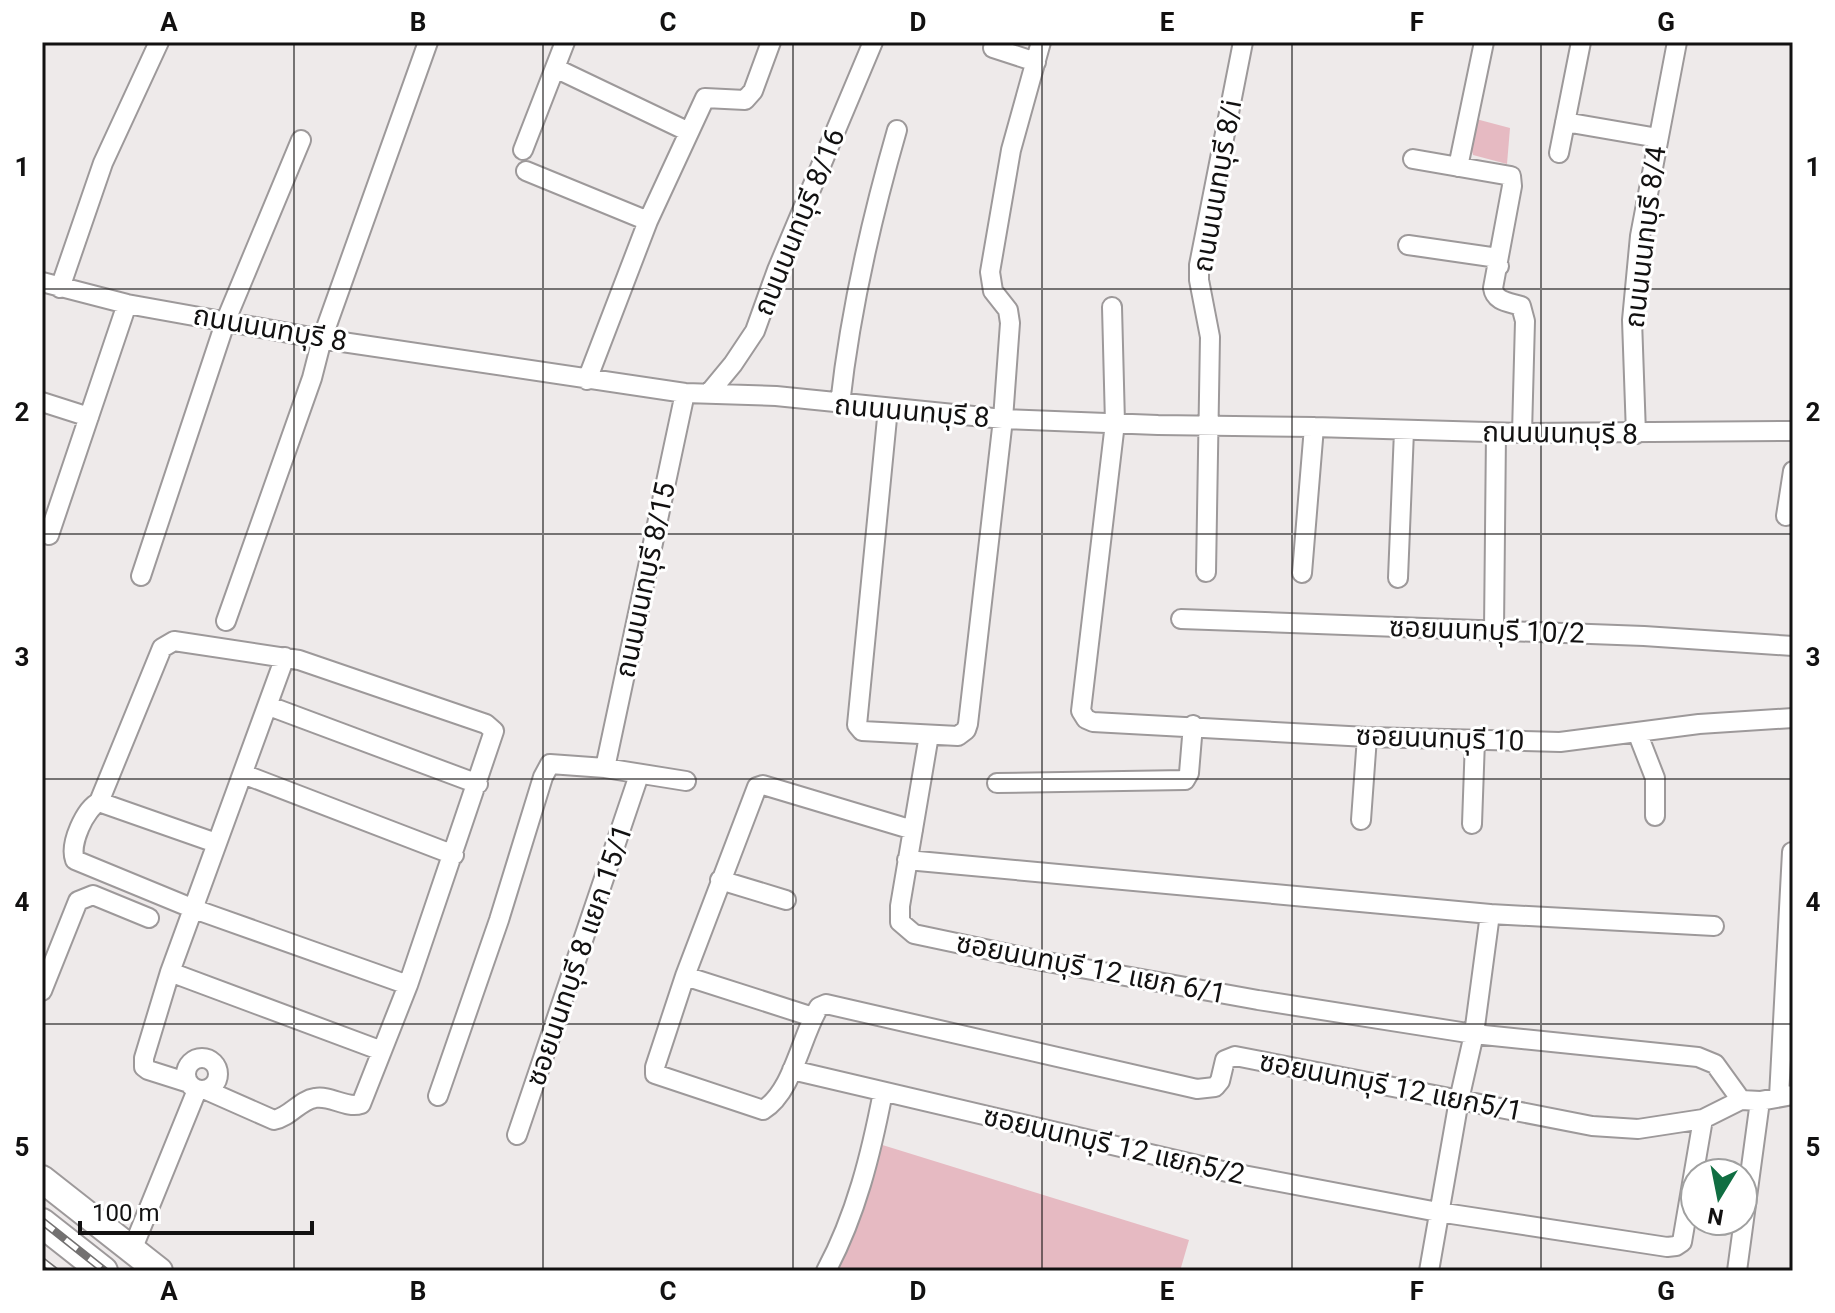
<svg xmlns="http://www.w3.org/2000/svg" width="1835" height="1313" font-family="Roboto,'Noto Sans Thai',sans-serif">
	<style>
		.green { fill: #e6bac2 }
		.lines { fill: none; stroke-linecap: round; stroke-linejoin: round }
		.minor-casing { stroke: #9d999a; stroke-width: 22 }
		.secondary-casing { stroke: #9d999a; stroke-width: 30 }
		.primary-casing { stroke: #9d999a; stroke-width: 32 }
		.minor { stroke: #fff; stroke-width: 18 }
		.secondary { stroke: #fff; stroke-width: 26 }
		.primary { stroke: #fff; stroke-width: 28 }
		.rail-casing { stroke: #737171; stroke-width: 8 }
		.rail { stroke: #fff; stroke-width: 5; stroke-dasharray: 15; stroke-linecap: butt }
		.grid { fill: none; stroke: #121111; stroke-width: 2; stroke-opacity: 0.55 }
		.labels { text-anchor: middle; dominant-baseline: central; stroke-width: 6; stroke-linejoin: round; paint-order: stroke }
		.street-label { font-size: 28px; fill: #121111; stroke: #fff }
		.neatline { fill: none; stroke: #121111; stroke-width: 3 }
		.grid-label { font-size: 26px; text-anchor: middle; font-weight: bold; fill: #121111 }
	</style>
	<rect width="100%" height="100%" fill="#eeeaea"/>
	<path class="green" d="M 1476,119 L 1510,128 L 1507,164 L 1473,155 L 1471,147 Z
		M 876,1143 L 1189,1240 L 1180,1271 L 829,1271 Z"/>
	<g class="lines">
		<g class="minor-casing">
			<path id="minor" d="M 993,48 L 1036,62
				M 555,68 L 689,132
				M 1565,122 L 1658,138
				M 523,150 L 565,42
				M 1559,153 L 1581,42
				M 1413,159 L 1511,176 L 1512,186 L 1493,288 C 1495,302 1509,302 1521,306 L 1525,321 L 1522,433
				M 1458,167 L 1484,42
				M 526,171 L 648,221
				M 1408,245 L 1491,257 L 1499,266
				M 42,282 L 127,304 L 322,339 L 685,393 L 776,396 L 1003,419 L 1158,425 L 1314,427 L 1522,433 L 1793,431
				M 60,288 L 103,163 L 159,42
				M 1112,307 L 1115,423 L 1081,711 L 1086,719 L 1093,722 L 1367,737 L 1560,742 L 1699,724 L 1793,718
				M 587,380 L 648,221 L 705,98 L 745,100 L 753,91 L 771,42
				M 709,393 L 733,364 L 755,331 L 777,270 L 873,42
				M 42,402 L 89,417
				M 840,404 C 850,312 871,220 897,130
				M 888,408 L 857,725 L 862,731 L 958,736 L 966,730 L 968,724 L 1003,419 L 1010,323 L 1008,310 L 993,291 L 990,272 L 1011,150 L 1041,42
				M 1636,434 L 1632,320 L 1640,236 L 1677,42
				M 1786,516 L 1793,471
				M 49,535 L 127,304
				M 1206,572 L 1210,337 L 1199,280 L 1199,265 L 1243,42
				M 1302,573 L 1314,427
				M 141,576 L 226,320 L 301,140
				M 1398,578 L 1404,431
				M 1181,619 L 1644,636 L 1793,646
				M 226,621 L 312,378 L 322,339 L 428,42
				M 1494,630 L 1496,433
				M 269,706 L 478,784
				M 1637,732 L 1655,778 L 1655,816
				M 929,735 L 900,906 L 900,922 L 914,934 L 1042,961 L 1258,1000 L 1474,1034 L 1698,1057 L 1715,1064 L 1741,1100
				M 605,768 L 685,393
				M 243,774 L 454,855
				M 997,783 L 1185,780 L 1189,773 L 1193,725
				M 99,802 L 216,843
				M 1361,820 L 1367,737
				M 1472,824 L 1475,740
				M 913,830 L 763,785 L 757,787 L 685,976 L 655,1067 L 655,1074 L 763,1110 C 793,1092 801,1036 819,1007 L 826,1004 L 1197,1089 L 1215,1087 L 1220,1081 L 1225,1060 L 1235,1056 L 1592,1126 L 1638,1129 L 1703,1119 L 1741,1100 L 1760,1101 L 1793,1095
				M 907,860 L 1490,914 L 1714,926
				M 720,880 L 786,900
				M 170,972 L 382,1051
				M 685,976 L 813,1017
				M 42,991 L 78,901 L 93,895 L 149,918
				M186 1074a16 16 0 1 1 32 0a16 16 0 1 1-32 0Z
				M 792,1070 L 1227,1172 L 1438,1212 L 1667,1247 L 1676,1246 L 1682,1242 L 1703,1119
				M 189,1083 L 148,1070 L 144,1067 L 144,1058 L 170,972 L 285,657
				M 206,1090 L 274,1120 C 290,1117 300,1100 315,1098 C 331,1095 346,1109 361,1104 L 408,985 L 494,731 L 486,724 L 299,660 L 174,641 L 162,648 L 99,802 C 85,809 69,844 75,860 L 194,909 L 408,985
				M 438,1096 L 499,920 L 543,777 L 550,764 L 605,768 L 686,781
				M 1779,1097 L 1792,852
				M 517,1135 L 639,775
				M 132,1250 L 197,1090
				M 826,1271 C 856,1215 871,1154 883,1092
				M 1429,1271 L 1459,1100 L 1474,1034 L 1490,914
				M 1737,1271 L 1760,1101"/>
		</g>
		<g class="secondary-casing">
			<path id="secondary" d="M 42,1179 L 159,1271"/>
		</g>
		<g class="primary-casing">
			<path id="primary" d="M 42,1223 L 103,1271"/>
		</g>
		<use href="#minor" class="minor"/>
		<use href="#secondary" class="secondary"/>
		<use href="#primary" class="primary"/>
		<g class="rail-casing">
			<path id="rail" d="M 42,1221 L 105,1271
				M 42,1261 L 55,1271"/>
		</g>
		<use href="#rail" class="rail"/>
	</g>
	<path class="grid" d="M 294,42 L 294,1271M 543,42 L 543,1271M 793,42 L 793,1271M 1042,42 L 1042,1271M 1292,42 L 1292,1271M 1541,42 L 1541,1271M 42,289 L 1793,289M 42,534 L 1793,534M 42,779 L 1793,779M 42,1024 L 1793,1024"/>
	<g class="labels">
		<g class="street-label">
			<text transform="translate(1217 186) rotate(-80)">ถนนนนทบุรี 8/i</text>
			<text transform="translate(799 222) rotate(-68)">ถนนนนทบุรี 8/16</text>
			<text transform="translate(1645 237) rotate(-83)">ถนนนนทบุรี 8/4</text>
			<text transform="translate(270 328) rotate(10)">ถนนนนทบุรี 8</text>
			<text transform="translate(912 411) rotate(5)">ถนนนนทบุรี 8</text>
			<text transform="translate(1560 433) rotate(1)">ถนนนนทบุรี 8</text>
			<text transform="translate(645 580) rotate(-78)">ถนนนนทบุรี 8/15</text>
			<text transform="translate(1487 630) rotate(2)">ซอยนนทบุรี 10/2</text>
			<text transform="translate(1440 738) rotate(2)">ซอยนนทบุรี 10</text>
			<text transform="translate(579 955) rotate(-71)">ซอยนนทบุรี 8 แยก 15/1</text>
			<text transform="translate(1091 968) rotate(11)">ซอยนนทบุรี 12 แยก 6/1</text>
			<text transform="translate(1391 1086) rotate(11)">ซอยนนทบุรี 12 แยก5/1</text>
			<text transform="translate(1114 1145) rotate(13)">ซอยนนทบุรี 12 แยก5/2</text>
		</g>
	</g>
	<rect width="1835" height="1313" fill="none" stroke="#ffffff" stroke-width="88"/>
	<g transform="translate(1719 1197) rotate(190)"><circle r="38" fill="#ffffff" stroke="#a0a0a0" stroke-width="2"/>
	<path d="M0-6L14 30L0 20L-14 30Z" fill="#106e42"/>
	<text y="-12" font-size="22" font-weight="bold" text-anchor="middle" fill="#121111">N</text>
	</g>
	<path d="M80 1221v12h232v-12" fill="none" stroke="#121111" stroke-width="4"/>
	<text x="92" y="1221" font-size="24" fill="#121111" stroke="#ffffff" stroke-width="6" paint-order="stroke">100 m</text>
	<rect x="44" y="44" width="1747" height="1225" class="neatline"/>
	<g class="grid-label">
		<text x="169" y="31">A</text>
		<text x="418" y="31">B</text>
		<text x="668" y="31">C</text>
		<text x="918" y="31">D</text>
		<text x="1167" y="31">E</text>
		<text x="1417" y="31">F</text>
		<text x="1666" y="31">G</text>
		<text x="22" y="176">1</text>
		<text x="1813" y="176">1</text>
		<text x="22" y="421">2</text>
		<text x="1813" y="421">2</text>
		<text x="22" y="666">3</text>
		<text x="1813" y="666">3</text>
		<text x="22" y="911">4</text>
		<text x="1813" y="911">4</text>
		<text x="22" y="1156">5</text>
		<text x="1813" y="1156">5</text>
		<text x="169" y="1300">A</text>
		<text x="418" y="1300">B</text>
		<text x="668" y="1300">C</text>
		<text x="918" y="1300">D</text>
		<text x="1167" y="1300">E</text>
		<text x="1417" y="1300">F</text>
		<text x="1666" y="1300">G</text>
	</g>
</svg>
